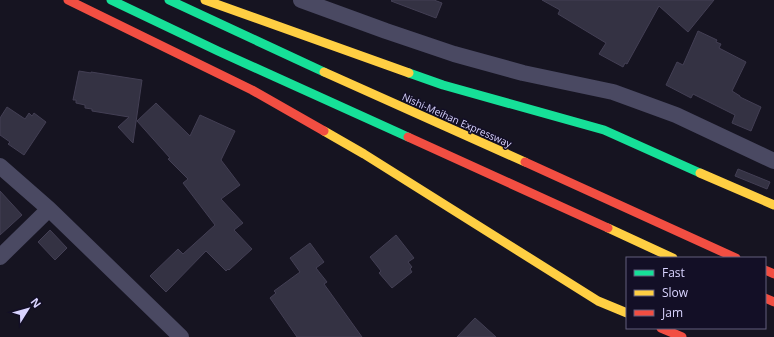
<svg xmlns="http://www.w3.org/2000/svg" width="774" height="337" font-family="'Open Sans',sans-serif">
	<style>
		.building { fill: #343243; stroke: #433f54 }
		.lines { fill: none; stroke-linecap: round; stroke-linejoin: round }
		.street { stroke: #4a4962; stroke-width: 16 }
		.fast { stroke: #16e098; stroke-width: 9 }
		.slow { stroke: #ffcf43; stroke-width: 9 }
		.jam { stroke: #f24e42; stroke-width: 9 }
		.labels { text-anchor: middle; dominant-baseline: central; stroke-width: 3; stroke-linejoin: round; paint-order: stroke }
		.street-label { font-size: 10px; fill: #d9d4ff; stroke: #130f26 }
	</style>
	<rect width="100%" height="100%" fill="#161421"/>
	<path class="building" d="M 392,0 L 434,0 L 442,3 L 436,18 L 391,1 Z
		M 542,0 L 714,0 L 688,32 L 659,6 L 627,64 L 625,63 L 623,67 L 599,54 L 606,43 L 558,14 L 560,10 Z
		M 698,31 L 717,40 L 716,42 L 721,44 L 719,48 L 746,62 L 732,91 L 740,96 L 740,97 L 761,107 L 751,131 L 732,123 L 735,115 L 693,94 L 691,98 L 666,85 L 677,62 L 683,65 Z
		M 79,71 L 91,73 L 91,72 L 142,80 L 133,143 L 118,127 L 129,117 L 92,111 L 92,109 L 85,108 L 85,105 L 76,103 L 76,100 L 73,100 Z
		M 156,103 L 190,136 L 200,115 L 235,131 L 221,160 L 240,185 L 221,199 L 243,223 L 234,230 L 252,249 L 229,270 L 228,269 L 226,271 L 206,251 L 166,292 L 150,276 L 178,249 L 183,254 L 215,225 L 183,183 L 188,179 L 168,159 L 170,158 L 137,121 Z
		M 7,107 L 25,119 L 29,113 L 32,116 L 34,113 L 46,122 L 24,155 L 8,144 L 10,142 L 0,135 L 0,118 Z
		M 738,169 L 770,182 L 767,189 L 735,176 Z
		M 0,191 L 22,215 L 0,235 Z
		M 50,230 L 67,248 L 55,260 L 38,242 Z
		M 396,235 L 414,258 L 408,262 L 412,267 L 410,269 L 412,272 L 392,288 L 379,273 L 381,271 L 370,257 Z
		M 310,243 L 324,262 L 316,268 L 327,282 L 324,284 L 362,337 L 297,337 L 270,298 L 276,293 L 274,291 L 300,272 L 290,258 Z
		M 475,318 L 496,337 L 457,337 Z"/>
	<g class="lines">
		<path class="street" d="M 301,0 L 386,31 L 454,54 L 523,73 L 613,92 L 676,115 L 774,161
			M 0,166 L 49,209 L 181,337
			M 0,257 L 49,209"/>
		<path class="fast" d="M 111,0 L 218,51 L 408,137
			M 169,0 L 324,72
			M 409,73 L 443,85 L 604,130 L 700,173"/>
		<path class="slow" d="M 205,0 L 409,73
			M 324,72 L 525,162
			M 324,131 L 364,154 L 598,301 L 627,313
			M 700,173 L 774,205
			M 608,228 L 673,258"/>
		<path class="jam" d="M 68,0 L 252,90 L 324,131
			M 408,137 L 608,228
			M 525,162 L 736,258
			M 765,270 L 774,274
			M 765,298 L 774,302
			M 661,328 L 682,337"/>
	</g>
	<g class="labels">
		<g class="street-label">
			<text transform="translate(457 120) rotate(24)">Nishi-Meihan Expressway</text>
		</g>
	</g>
	<rect x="626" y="257" width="140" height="72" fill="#130f26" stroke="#625e7d"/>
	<rect x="634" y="270" width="20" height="6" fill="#16e098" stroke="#625e7d"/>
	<text x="662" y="277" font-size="12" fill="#d9d4ff">Fast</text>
	<rect x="634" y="290" width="20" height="6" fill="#ffcf43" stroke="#625e7d"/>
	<text x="662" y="297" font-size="12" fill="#d9d4ff">Slow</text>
	<rect x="634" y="310" width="20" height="6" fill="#f24e42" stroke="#625e7d"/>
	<text x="662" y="317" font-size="12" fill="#d9d4ff">Jam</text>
	<g transform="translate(28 309) rotate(53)" stroke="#130f26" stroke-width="3" paint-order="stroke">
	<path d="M0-3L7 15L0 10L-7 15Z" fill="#d9d4ff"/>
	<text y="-6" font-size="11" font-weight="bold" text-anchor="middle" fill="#d9d4ff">N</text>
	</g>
</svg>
